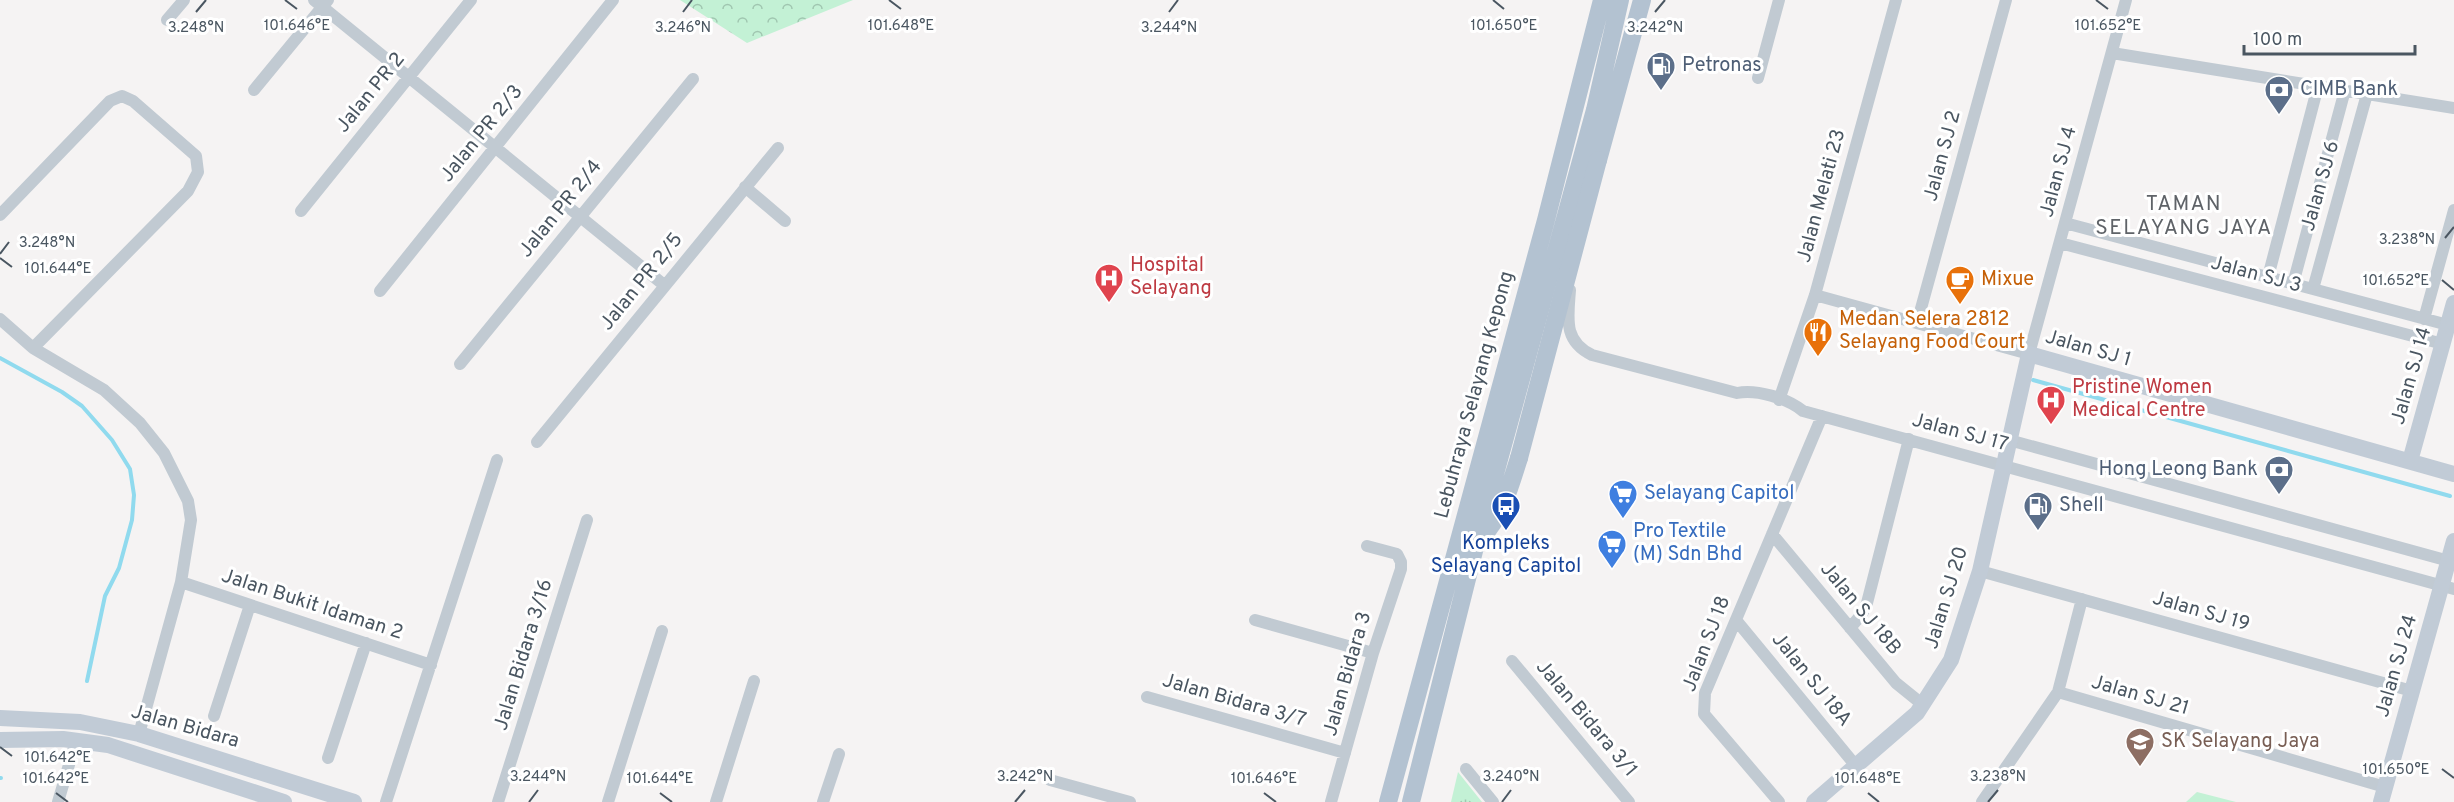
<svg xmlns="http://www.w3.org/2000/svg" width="2454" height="802" font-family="Overpass,sans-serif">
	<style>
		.forest { fill: url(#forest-crowns) }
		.park { fill: url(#park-tufts) }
		.garden { fill: #c3f1d5 }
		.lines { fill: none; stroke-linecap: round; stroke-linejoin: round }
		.stream { stroke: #90daee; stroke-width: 4 }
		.street { stroke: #c1cad2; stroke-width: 12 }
		.secondary { stroke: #c1cbd6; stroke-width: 16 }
		.primary { stroke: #b3c2d1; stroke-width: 18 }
		.primary-bridge { stroke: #b3c2d1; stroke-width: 18 }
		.ticks { fill: none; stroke: #4a5661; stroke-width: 2 }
		.labels { text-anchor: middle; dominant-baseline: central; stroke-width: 6; stroke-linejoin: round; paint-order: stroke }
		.service-label { font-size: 20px; fill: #4e5e75; stroke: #fff; text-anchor: start }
		.street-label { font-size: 20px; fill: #4a5661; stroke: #fff }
		.health-label { font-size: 20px; fill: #be3a42; stroke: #fff; text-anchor: start }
		.food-label { font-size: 20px; fill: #c56008; stroke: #fff; text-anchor: start }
		.shop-label { font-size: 20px; fill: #366cbe; stroke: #fff; text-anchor: start }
		.transit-label { font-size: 20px; fill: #164399; stroke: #fff }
		.education-label { font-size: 20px; fill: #785e54; stroke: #fff; text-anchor: start }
		.neighbourhood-label { font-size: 21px; letter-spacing: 1.5px; fill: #5f6368; stroke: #fff }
		.ticks-label { font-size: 15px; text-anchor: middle; fill: #4a5661; stroke: #fff; stroke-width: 6; stroke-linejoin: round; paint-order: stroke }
	</style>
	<defs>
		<pattern id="forest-crowns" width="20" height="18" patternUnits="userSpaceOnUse" patternTransform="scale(1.5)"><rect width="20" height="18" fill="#c3f1d5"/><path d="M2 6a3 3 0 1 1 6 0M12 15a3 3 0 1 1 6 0" fill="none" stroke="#a0c6b0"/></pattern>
		<pattern id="park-tufts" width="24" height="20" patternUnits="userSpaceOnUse" patternTransform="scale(1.5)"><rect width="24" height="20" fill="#c3f1d5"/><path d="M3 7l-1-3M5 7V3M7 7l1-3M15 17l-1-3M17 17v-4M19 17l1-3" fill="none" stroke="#a0c6b0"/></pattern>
	</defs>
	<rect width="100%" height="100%" fill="#f5f3f3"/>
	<path class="forest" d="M 680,0 L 853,0 L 747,43 Z"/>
	<path class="park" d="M 1458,772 L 1482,802 L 1451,802 Z"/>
	<path class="garden" d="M 2197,792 L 2236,802 L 2186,802 Z"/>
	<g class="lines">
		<path class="stream" d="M 0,358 L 62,392 L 82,406 L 112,440 L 130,469 L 134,495 L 132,520 L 119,568 L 105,596 L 87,681
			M 2033,380 L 2450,496
			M 0,778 L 1,778"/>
		<path class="street" d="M 314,0 L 664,285
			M 167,20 L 184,0
			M 2112,53 L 2454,108
			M 1758,78 L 1779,0
			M 254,90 L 328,0
			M 745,187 L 785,221
			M 301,211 L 471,0
			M 0,215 L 110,101 L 122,96 L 133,101 L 196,156 L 198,172 L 188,191 L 33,348
			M 2065,223 L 2448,325
			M 2060,243 L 2443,344
			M 2268,277 L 2318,86
			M 2293,284 L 2345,90
			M 2313,289 L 2367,94
			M 1570,290 C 1568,318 1563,341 1592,355 L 1737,393 C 1756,389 1787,398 1803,411 L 2454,589
			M 380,291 L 613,0
			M 1815,295 L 2029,354 L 2126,0
			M 0,319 L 33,348 L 104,390 L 140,423 L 164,453 L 188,501 L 191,520 L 181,582 L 139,734
			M 2424,319 L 2454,210
			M 1917,323 L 2006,0
			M 460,364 L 693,79
			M 1779,400 L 1815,295 L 1896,0
			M 2009,440 L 2449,561
			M 537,442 L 778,148
			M 1772,534 L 1896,683 L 1922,704
			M 1980,571 L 2412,691
			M 181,582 L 431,665
			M 1255,620 L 1373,653
			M 1736,620 L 1856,766
			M 1850,628 L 1862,614 L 1867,603 L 1909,439
			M 1512,661 L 1629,802
			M 2058,692 L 2385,787
			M 1147,697 L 1345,753
			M 214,716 L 250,605
			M 328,758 L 366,643
			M 1466,769 L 1493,802
			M 1050,780 L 1130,802
			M 58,802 L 76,741
			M 386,802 L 497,460
			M 498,802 L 587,520
			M 608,802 L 662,631
			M 716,802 L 754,681
			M 823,802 L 839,754
			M 1331,802 L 1373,653 L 1401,569 L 1401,562 L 1397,554 L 1367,546
			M 1779,802 L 1704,714 L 1705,693 L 1822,416
			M 1982,802 L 2058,692 L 2082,599"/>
		<path class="secondary" d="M 2410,461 L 2454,303
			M 0,718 L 80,722 L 139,734 L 354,802
			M 0,740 L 63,739 L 108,745 L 284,802
			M 1814,802 L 1917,713 L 1951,660 L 1980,571 L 2029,354 L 2454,474
			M 2381,802 L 2454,541"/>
		<path class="primary" d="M 1598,160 L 1642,0
			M 1482,537 C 1503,514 1510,486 1519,458
			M 1388,802 L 1546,220 L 1602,0
			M 1411,802 L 1476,543 L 1595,110 L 1620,0"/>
		<path class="primary-bridge" d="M 1519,458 L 1598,160"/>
	</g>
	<path class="ticks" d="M 285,0 L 297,9M 889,0 L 901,9M 1493,0 L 1504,9M 2096,0 L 2108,9M 196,12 L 206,0M 683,12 L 692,0M 1169,12 L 1178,0M 1655,12 L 1665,0M 2445,238 L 2454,227M 0,254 L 9,242M 0,258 L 12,267M 2442,280 L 2454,290M 0,747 L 12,756M 2442,769 L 2454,778M 56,793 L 68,802M 660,793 L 672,802M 1264,793 L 1276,802M 1868,793 L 1879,802M 529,802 L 538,790M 1015,802 L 1025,790M 1502,802 L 1511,790M 1988,802 L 1998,790"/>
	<defs>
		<g id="fuel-pin" transform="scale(1.5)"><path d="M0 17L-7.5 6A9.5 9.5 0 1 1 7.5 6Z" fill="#5c6f8a" stroke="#fff"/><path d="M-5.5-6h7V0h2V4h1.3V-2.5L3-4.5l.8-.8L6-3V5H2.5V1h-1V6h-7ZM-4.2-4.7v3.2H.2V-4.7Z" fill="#fff"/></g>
		<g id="bank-pin" transform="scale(1.5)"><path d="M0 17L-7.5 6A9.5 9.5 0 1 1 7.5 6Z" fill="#5c6f8a" stroke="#fff"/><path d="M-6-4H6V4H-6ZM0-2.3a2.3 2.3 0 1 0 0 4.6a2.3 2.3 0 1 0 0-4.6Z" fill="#fff"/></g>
		<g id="hospital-pin" transform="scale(1.5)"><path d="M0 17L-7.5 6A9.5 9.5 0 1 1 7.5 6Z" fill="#e0444e" stroke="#fff"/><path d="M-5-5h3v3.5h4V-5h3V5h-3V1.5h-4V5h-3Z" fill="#fff"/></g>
		<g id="cafe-pin" transform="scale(1.5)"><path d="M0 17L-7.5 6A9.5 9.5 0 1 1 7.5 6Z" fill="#e8710a" stroke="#fff"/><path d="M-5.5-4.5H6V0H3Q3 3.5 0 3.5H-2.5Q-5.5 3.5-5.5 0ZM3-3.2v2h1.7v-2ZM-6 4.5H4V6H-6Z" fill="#fff"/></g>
		<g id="restaurant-pin" transform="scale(1.5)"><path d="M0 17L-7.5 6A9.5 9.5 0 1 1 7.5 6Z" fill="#e8710a" stroke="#fff"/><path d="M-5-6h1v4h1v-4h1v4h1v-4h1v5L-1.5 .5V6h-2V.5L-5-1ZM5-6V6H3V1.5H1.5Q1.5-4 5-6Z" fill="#fff"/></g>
		<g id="supermarket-pin" transform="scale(1.5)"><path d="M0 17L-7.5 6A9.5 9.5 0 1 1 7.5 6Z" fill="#3f7fe0" stroke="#fff"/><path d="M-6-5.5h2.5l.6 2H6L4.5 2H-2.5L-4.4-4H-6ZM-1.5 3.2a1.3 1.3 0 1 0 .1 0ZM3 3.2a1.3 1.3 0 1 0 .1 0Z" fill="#fff"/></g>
		<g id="bus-pin" transform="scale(1.5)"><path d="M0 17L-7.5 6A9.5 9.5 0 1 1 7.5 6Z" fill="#1a4fb4" stroke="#fff"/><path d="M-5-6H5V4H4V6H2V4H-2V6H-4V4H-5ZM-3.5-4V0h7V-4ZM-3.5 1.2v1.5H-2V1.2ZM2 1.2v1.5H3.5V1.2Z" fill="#fff"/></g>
		<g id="school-pin" transform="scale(1.5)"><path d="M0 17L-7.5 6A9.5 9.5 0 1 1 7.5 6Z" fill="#8d6e63" stroke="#fff"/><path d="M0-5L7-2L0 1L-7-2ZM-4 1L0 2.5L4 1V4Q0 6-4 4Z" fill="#fff"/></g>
	</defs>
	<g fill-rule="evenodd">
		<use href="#fuel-pin" x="1661" y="66"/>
		<use href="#bank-pin" x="2279" y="90"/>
		<use href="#hospital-pin" x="1109" y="278"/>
		<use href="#cafe-pin" x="1960" y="280"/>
		<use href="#restaurant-pin" x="1818" y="332"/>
		<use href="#hospital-pin" x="2051" y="400"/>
		<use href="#bank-pin" x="2279" y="470"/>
		<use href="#supermarket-pin" x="1623" y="494"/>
		<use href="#bus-pin" x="1506" y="506"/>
		<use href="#fuel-pin" x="2038" y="506"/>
		<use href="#supermarket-pin" x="1612" y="544"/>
		<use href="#school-pin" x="2140" y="742"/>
	</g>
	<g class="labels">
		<g class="service-label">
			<text x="1682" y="66">Petronas</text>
			<text x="2300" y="90">CIMB Bank</text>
			<text x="2258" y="470" text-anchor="end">Hong Leong Bank</text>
			<text x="2059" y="506">Shell</text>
		</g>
		<g class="street-label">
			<text transform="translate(371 93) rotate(-51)">Jalan PR 2</text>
			<text transform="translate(482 134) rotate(-51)">Jalan PR 2/3</text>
			<text transform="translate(1943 156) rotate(-75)">Jalan SJ 2</text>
			<text transform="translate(2059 172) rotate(-75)">Jalan SJ 4</text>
			<text transform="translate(2321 186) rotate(-74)">Jalan SJ 6</text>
			<text transform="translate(1822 196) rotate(-75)">Jalan Melati 23</text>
			<text transform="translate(561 209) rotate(-51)">Jalan PR 2/4</text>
			<text transform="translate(2256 275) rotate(15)">Jalan SJ 3</text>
			<text transform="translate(642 282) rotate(-51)">Jalan PR 2/5</text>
			<text transform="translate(2088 349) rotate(16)">Jalan SJ 1</text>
			<text transform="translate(2412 376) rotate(-74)">Jalan SJ 14</text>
			<text transform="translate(1475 395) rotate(-75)">Lebuhraya Selayang Kepong</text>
			<text transform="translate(1960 433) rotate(15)">Jalan SJ 17</text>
			<text transform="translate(1947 598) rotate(-73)">Jalan SJ 20</text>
			<text transform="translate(312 605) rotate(18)">Jalan Bukit Idaman 2</text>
			<text transform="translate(1860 609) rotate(50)">Jalan SJ 18B</text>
			<text transform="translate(2201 612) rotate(16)">Jalan SJ 19</text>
			<text transform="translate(1707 644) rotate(-69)">Jalan SJ 18</text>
			<text transform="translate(524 655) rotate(-73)">Jalan Bidara 3/16</text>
			<text transform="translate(2397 666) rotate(-74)">Jalan SJ 24</text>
			<text transform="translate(1348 674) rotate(-74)">Jalan Bidara 3</text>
			<text transform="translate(1811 680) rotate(51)">Jalan SJ 18A</text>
			<text transform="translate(2140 696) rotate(16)">Jalan SJ 21</text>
			<text transform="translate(1234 701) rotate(16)">Jalan Bidara 3/7</text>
			<text transform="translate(1586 719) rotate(50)">Jalan Bidara 3/1</text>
			<text transform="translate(185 727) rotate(16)">Jalan Bidara</text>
		</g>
		<g class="health-label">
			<text x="1130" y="266">Hospital<tspan x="1130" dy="23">Selayang</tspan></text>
			<text x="2072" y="388">Pristine Women<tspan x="2072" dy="23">Medical Centre</tspan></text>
		</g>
		<g class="food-label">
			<text x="1981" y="280">Mixue</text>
			<text x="1839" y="320">Medan Selera 2812<tspan x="1839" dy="23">Selayang Food Court</tspan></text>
		</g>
		<g class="shop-label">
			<text x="1644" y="494">Selayang Capitol</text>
			<text x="1633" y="532">Pro Textile<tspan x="1633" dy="23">(M) Sdn Bhd</tspan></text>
		</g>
		<g class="transit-label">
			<text x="1506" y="544">Kompleks<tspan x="1506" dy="23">Selayang Capitol</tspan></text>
		</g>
		<g class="education-label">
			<text x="2161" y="742">SK Selayang Jaya</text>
		</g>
		<g class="neighbourhood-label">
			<text x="2184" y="204">TAMAN<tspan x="2184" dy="24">SELAYANG JAYA</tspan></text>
		</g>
	</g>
	<g class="ticks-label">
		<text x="1504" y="30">101.650°E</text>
		<text x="2108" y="30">101.652°E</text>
		<text x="297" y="30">101.646°E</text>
		<text x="901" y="30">101.648°E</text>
		<text x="196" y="32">3.248°N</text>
		<text x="683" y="32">3.246°N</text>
		<text x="1169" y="32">3.244°N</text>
		<text x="1655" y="32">3.242°N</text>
		<text x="2407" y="244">3.238°N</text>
		<text x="47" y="247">3.248°N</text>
		<text x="58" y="273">101.644°E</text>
		<text x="2396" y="285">101.652°E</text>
		<text x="58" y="762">101.642°E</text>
		<text x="2396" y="774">101.650°E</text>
		<text x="538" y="781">3.244°N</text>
		<text x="1025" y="781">3.242°N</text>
		<text x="1511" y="781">3.240°N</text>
		<text x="1998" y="781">3.238°N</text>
		<text x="56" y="783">101.642°E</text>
		<text x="660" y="783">101.644°E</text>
		<text x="1264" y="783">101.646°E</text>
		<text x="1868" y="783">101.648°E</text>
	</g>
	<path d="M2244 45v9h171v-9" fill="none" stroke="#4a5661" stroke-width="3"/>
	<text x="2253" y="45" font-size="18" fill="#4a5661" stroke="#ffffff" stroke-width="4.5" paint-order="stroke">100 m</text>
</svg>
